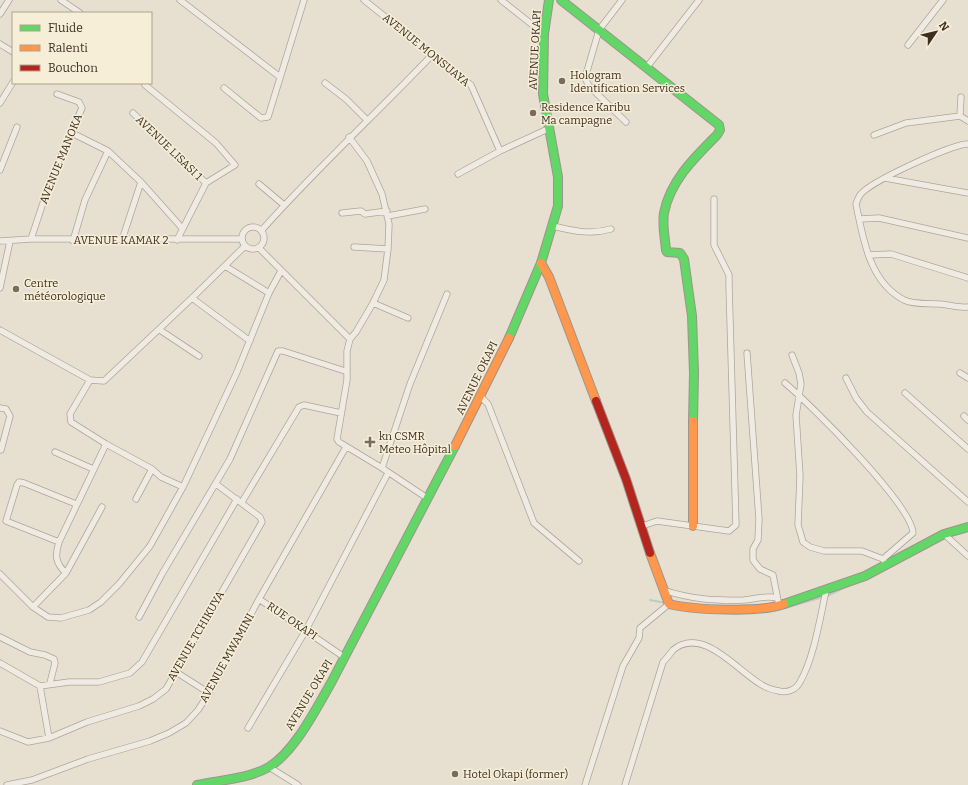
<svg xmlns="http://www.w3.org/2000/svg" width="968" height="785" font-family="Bitter,serif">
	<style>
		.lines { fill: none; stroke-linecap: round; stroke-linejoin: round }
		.stream { stroke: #bcccc2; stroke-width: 2 }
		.street-casing { stroke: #ada599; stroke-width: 7 }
		.fast-casing { stroke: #9c958a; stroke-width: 10 }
		.slow-casing { stroke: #9c958a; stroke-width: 10 }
		.jam-casing { stroke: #9c958a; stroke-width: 10 }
		.street { stroke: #efebe3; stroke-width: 5.5 }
		.fast { stroke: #63d668; stroke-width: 8 }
		.slow { stroke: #ff974d; stroke-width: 8 }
		.jam { stroke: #b3261e; stroke-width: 8 }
		.poi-dot { fill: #786c5e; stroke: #f7eed8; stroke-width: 1.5 }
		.labels { text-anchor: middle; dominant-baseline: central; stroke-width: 3; stroke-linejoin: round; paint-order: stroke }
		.street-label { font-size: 11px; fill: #3d2e20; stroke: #f7eed8 }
		.poi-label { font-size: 11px; fill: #3d2e20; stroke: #f7eed8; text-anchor: start }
	</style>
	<rect width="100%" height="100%" fill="#e7e0d1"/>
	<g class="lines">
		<path class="stream" d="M 827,596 L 850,585
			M 650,600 L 666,603
			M 785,608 L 823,597
			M 771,611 L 780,609"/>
		<g class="street-casing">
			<path id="street" d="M 61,0 L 80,13
				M 180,0 L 280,77
				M 364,0 L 471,85 L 500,151
				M 501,0 L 544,34
				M 622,0 L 599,30 L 585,78 L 589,86 L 626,122
				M 0,14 L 9,0
				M 0,44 L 13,52
				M 908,45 L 943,0
				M 647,67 L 699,0
				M 325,83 L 346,99 L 367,120
				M 145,85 L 216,143 L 235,165 L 206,183 L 177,240
				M 224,88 L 261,118 L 268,117 L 304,0
				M 961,97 L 960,116 L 968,121
				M 0,103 L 13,82
				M 133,113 L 206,183
				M 72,133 L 108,151 L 141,182 L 182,228
				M 874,135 L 906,123 L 960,116
				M 349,137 L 367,161 L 382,194 L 389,224 L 388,249 L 384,280 L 373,303 L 356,332 L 350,339 L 347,351 L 347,380 L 337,439 L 339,442 L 382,468 L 427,498
				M 968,144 C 952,144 869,182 860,195 C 858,198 857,201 856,204 C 863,238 869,282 904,300 C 915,305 929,303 940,304 C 950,305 959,308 968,307
				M 0,170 L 17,127
				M 458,174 L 500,151 L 550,128
				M 885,178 L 968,193
				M 259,184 L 284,205
				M 342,213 L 361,211 L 365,214 L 387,211
				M 388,216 L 425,209
				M 860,219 L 879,218 L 968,238
				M 553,226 C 573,231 590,235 611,229
				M242 238a11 11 0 1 1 22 0a11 11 0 1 1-22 0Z
				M 261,231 C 316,169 377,113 433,54
				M 31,239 L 51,179 L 82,108 L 79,102 L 57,94
				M 122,240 L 141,182
				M 0,241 L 31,239 L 242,239
				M 73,241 L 85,200 L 108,151
				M 354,247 L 388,249
				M 259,248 L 350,339
				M 869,255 L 891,254 L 968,278
				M 225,266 L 269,293
				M 0,288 L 10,241
				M 192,298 L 250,341
				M 373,303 L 408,318
				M 0,330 L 90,380 L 104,381 L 192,298 L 245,246
				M 160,330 L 199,356
				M 747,353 L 759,519 L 758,540 L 753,549 L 753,560 L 760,569 L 773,575 L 779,606
				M 792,355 L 799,373 L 801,384 L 796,415 L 800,476 L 798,525 L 803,542 L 810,547 L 824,551 L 862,551 L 883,559 L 886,565
				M 960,373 L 968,378
				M 846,378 L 856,398 L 867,412 L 968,502
				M 90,380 L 70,414 L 71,422 L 106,444 L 152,469 L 161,477 L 183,487
				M 785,383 C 810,404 912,505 913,533 L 883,559
				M 905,393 L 968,449
				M 481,397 L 488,404 L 534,523 L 579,561
				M 0,408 L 6,409 L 10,416 L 1,450
				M 964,416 L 968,420
				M 55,452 L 93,469
				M 382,468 L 410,384 L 447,294
				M 136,499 L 152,469
				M 242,502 L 299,407 L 304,405 L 341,413
				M 642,526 L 657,521 L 729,531 L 736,525 L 729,285 L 729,275 L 714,245 L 714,199
				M 944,534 L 968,556
				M 59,542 L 6,521 L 17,485 L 19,482 L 24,483 L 76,504
				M 66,573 L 102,507
				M 0,574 L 33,607 L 48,617 L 61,618 L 89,610 L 101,602 L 119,584 L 150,546 L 183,487 L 237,372 L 269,293 L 281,271
				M 663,590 C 691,599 714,601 744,600 C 756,599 765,595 777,598
				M 259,599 L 344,657
				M 33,607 L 66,573 C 55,563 55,555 59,542 L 106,444
				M 139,617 L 162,574 L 230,459 L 278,351 L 283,351 L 345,371
				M 0,637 L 30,652 L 45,655 L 54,659 L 55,663 L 50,683
				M 0,663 L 40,686 L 69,682 L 99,682 L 130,673 L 142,662 L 237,499
				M 176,672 L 209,693
				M 40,686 L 49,738
				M 248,728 L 306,630 L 388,473
				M 0,731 L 28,742 L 49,738 L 87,722 L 139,706 L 153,699 L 166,689 L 262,522 L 260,517 L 216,484
				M 269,767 L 298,785
				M 7,785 L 32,780 L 88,759 L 150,741 L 169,733 L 186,723 L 198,710 L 209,693 L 259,599 L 346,447
				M 585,785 L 623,666 L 639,638 L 640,628 L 669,604
				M 625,785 L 663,662 C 667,658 670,654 673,650 C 703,625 738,672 762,685 C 767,688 774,690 779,691 C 787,693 796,690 800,682 C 814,658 820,618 826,591"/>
		</g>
		<g class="fast-casing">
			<path id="fast" d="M 561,0 L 719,125 L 720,130 L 717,135 C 695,157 670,181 664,213 C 662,225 665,238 666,250 L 667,252 L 680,253 L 684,259 L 692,316 L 694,373 L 693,421
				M 509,338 L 541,263 L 558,206 L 558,177 L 543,94 L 544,34 L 549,0
				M 784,604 L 865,576 L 944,534 L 968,527
				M 197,785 C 220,780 248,779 269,767 C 295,751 316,709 331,683 L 455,446"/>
		</g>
		<g class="slow-casing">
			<path id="slow" d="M 541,263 L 549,277 L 596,401
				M 693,421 L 693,526
				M 455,446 L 509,338
				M 650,553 L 669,604 C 694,610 760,613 784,604"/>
		</g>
		<g class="jam-casing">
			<path id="jam" d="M 596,401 L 626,479 L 650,553"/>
		</g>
		<use href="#street" class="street"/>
		<use href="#fast" class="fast"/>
		<use href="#slow" class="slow"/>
		<use href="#jam" class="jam"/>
	</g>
	<g class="poi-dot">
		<circle cx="562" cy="81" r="4"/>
		<circle cx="533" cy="113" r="4"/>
		<circle cx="16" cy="289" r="4"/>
		<path d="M368 436h4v4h4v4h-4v4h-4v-4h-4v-4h4z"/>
		<circle cx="455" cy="774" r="4"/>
	</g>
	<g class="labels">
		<g class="street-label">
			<text transform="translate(426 50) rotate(39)">AVENUE MONSUAYA</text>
			<text transform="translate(535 50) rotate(-87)">AVENUE OKAPI</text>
			<text transform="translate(169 148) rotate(44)">AVENUE LISASI 1</text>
			<text transform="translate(61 159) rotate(-68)">AVENUE MANOKA</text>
			<text x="121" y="240">AVENUE KAMAK 2</text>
			<text transform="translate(477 378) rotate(-64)">AVENUE OKAPI</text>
			<text transform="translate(292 621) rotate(34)">RUE OKAPI</text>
			<text transform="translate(196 636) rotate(-60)">AVENUE TCHIKUYA</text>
			<text transform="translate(227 658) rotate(-61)">AVENUE MWAMINI</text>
			<text transform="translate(309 695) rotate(-59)">AVENUE OKAPI</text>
		</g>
		<g class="poi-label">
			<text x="570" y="75">Hologram<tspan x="570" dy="13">Identification Services</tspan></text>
			<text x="541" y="107">Residence Karibu<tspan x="541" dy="13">Ma campagne</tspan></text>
			<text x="24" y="283">Centre<tspan x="24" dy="13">météorologique</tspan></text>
			<text x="379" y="436">kn CSMR<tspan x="379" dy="13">Meteo Hôpital</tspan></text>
			<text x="463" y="774">Hotel Okapi (former)</text>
		</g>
	</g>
	<rect x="12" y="12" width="140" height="72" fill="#f7eed8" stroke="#ada18e"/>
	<rect x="20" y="25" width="20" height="6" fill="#63d668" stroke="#ada18e"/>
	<text x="48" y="32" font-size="12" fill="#3d2e20">Fluide</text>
	<rect x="20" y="45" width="20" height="6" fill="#ff974d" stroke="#ada18e"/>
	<text x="48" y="52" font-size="12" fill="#3d2e20">Ralenti</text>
	<rect x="20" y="65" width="20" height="6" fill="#b3261e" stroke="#ada18e"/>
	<text x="48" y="72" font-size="12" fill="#3d2e20">Bouchon</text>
	<g transform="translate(936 32) rotate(55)" stroke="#f7eed8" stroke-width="3" paint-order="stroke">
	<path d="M0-3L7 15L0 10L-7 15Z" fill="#3d2e20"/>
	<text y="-6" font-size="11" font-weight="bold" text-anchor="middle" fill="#3d2e20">N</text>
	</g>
</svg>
